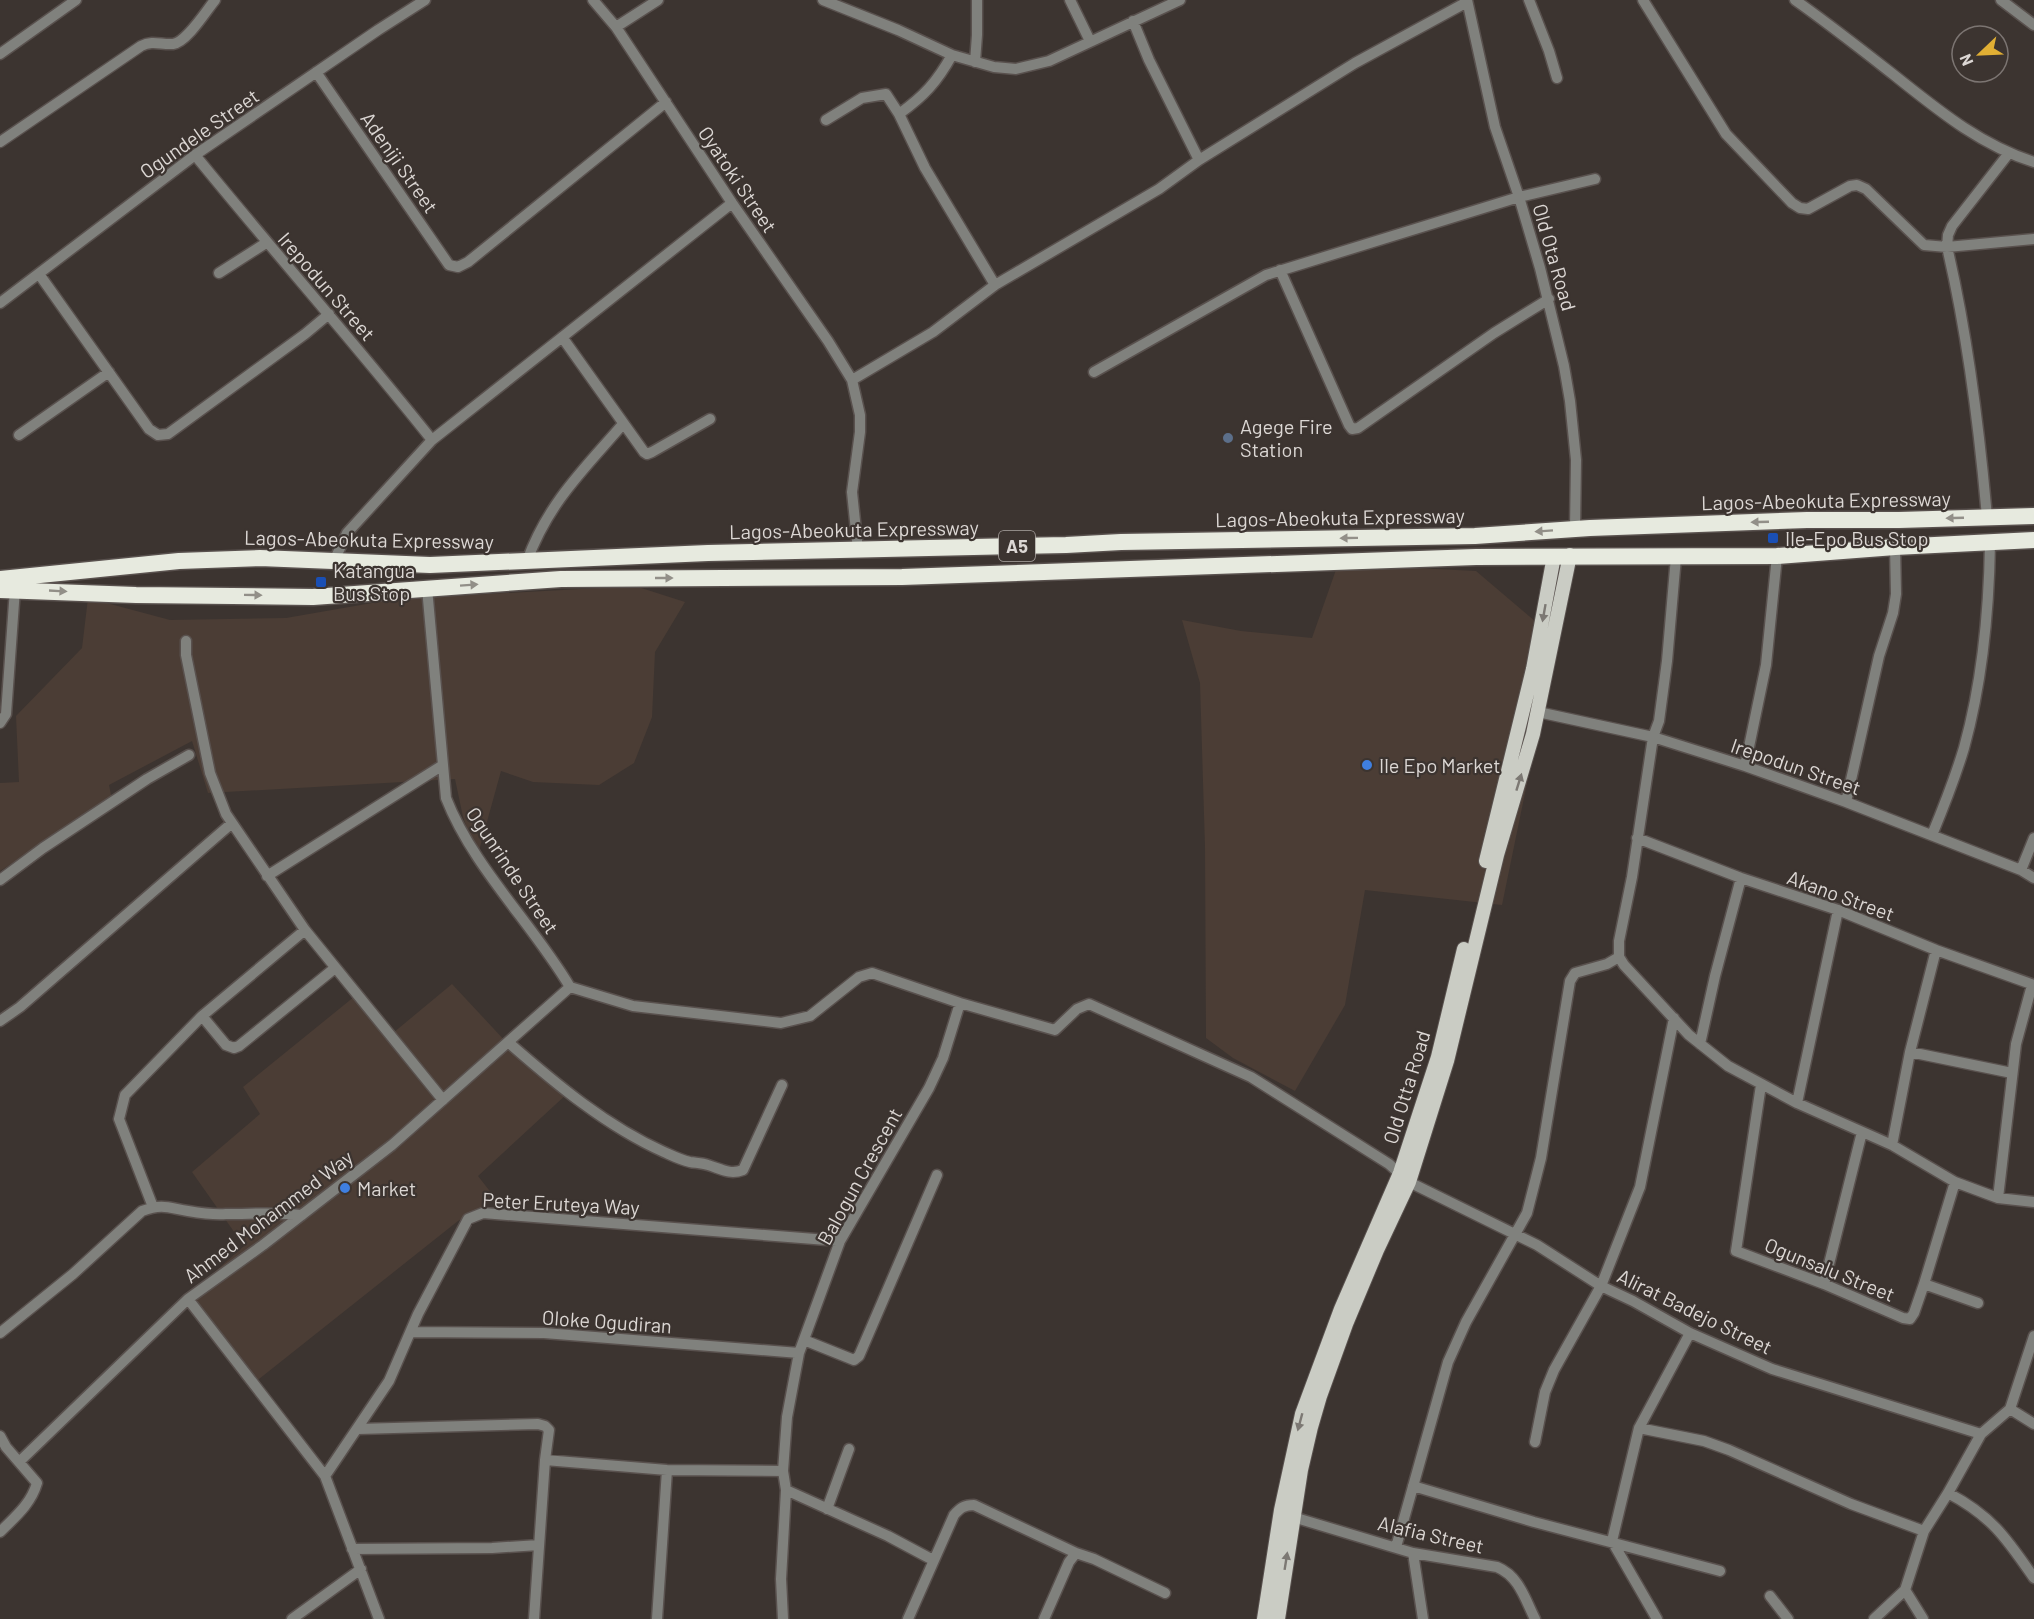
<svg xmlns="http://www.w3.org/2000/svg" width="2034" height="1619" font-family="Barlow,sans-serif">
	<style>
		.built { fill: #4b3d35 }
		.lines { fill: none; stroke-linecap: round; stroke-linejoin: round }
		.minor-casing { stroke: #59514e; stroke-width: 13 }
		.major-casing { stroke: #59514e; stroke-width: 16 }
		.highway-casing { stroke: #59514e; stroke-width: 19 }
		.minor { stroke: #80817d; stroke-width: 10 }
		.major { stroke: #caccc4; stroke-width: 14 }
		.highway { stroke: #e7eadf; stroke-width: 16 }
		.oneway { fill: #928f88 }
		.oneway2 { fill: #7c7873 }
		.service-dot { fill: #5c6f8a; stroke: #3c3430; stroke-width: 2 }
		.transit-dot { fill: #1a4fb4; stroke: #3c3430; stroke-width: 2 }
		.shop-dot { fill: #3f7fe0; stroke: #3c3430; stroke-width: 2 }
		.labels { text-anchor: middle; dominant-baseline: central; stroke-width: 4.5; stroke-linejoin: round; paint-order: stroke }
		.shield { fill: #3c3430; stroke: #aca6a3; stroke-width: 1.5 }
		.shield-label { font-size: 18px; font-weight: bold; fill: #dcd7d4 }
		.street-label { font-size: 20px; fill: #dcd7d4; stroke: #3c3430 }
		.poi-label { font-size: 20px; fill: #dcd7d4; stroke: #3c3430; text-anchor: start }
	</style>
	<rect width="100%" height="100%" fill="#3c3430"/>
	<path class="built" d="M 1338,564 L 1476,571 L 1550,634 L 1555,647 L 1502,905 L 1365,890 L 1345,1005 L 1295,1091 L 1233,1058 L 1206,1038 L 1205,847 L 1200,683 L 1182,620 L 1241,631 L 1312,638 Z
		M 635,586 L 685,602 L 655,652 L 652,717 L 634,763 L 599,785 L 533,782 L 501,771 L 477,858 L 463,817 L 455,779 L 208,793 L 192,741 L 109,785 L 112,800 L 0,871 L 0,783 L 19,782 L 16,716 L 82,648 L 88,598 L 170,620 L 286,618 L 395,599 Z
		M 452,984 L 507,1043 L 568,1093 L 478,1176 L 496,1199 L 458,1221 L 254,1383 L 184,1299 L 244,1246 L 192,1172 L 260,1114 L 243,1087 L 360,992 L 393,1033 Z"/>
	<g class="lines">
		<g class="minor-casing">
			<path id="minor" d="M 593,0 L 616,27 L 732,203 L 828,341 L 852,380 L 860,415 L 860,432 L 852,492 L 858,550
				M 823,0 L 898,30 L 952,55 L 994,67 L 1016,69 L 1049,61 L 1180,0
				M 1070,0 L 1090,41
				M 1467,0 L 1495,127 L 1519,197 L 1540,268 L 1564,366 L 1570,401 L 1576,460 L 1575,529
				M 1529,0 L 1549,51 L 1557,78
				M 1643,0 L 1726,134 L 1792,203 L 1800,208 L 1808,209 L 1850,186 L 1857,185 L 1866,189 L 1924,245 L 1947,247 L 2034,239
				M 1795,0 C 1829,24 1862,50 1894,75 C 1938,110 1980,145 2034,162
				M 2001,0 L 2034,25
				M 1133,21 L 1149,60 L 1199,160
				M 616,27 L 658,0
				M 0,54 L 76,0
				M 975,62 L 977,35 L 977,0
				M 316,72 L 449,265 L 458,267 L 468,262 L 666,102
				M 899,114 C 924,96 937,82 952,55
				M 826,120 L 862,98 L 886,94 L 899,114 L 925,168 L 995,285
				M 0,142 L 141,46 C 153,40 161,45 173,44 C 187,42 206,11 215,0
				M 195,155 C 273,251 355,343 432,440
				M 1280,270 L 1349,425 L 1352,429 L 1358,428 L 1494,333 L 1549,299
				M 219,273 L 266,243
				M 39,274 L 149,429 L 158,435 L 168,434 L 305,334 L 329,314
				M 0,303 L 195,155 L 378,30 L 425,0
				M 562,337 L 644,452 L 647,454 L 652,452 L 710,419
				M 1094,372 L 1266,275 L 1519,197 L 1595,179
				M 852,380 L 933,332 L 995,285 L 1159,189 L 1199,160 L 1355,63 L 1467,2
				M 19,435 L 109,372
				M 1987,517 C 1979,426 1968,336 1947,247 L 1948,235 L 1952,226 L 2009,153
				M 1676,557 L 1667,661 L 1659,721 L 1653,737 L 1632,877 L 1619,941 L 1619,957 L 1624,965 L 1689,1035 L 1728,1066 L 1797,1103 L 1892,1145 L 1955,1182 L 1998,1198 L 2034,1202
				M 334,561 L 347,533 L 432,440 L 732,203
				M 527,561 C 548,503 584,469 623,424
				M 427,588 L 446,798 C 473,867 532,923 570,987
				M 186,641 L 186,655 L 210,773 L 226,814 L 305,930 L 443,1100
				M 1538,712 L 1653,737 L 1745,766 L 1846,802 L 2021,870 L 2034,878
				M 0,723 L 6,714 L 15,589
				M 1745,766 L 1766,665 L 1777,556
				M 1846,802 L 1879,656 L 1893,613 L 1896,594 L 1895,547
				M 1932,835 C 1944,806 1955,778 1964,748 C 1982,683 1989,611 1990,543
				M 1637,838 L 1741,878 L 1838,910 L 1936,950 L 2034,985
				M 2021,870 L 2034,838
				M 267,876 L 443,765
				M 0,880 L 43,848 L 147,779 L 189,755
				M 570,987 L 633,1006 L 781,1023 L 810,1016 L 859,977 L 872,973 L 960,1003 L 1055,1030 L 1077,1009 L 1089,1004 L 1251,1077 L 1389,1164 L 1409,1182 L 1537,1245 L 1601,1286 L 1633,1301 L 1690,1333 L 1772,1369 L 1981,1434
				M 202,1016 L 226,1045 L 234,1048 L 239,1046 L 335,968
				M 0,1021 L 20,1007 L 232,823
				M 508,1042 C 556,1084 606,1126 664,1152 C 673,1156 681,1160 690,1162 C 696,1163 702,1163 708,1165 C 721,1169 730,1175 743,1170 L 782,1085
				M 1700,1044 L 1715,976 L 1741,878
				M 1910,1052 L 2012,1073
				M 1761,1085 L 1736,1251 L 1824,1284 L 1903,1318 L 1910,1319 L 1914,1313 L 1924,1284 L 1955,1182
				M 1797,1103 L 1838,910
				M 1892,1145 L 1910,1052 L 1936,950
				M 1998,1198 L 2016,1044 L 2032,985
				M 153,1207 L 119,1119 L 125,1095 L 202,1016 L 305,930
				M 1824,1284 L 1862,1132
				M 1924,1284 L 1978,1303
				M 188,1299 L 325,1476 L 379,1619
				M 412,1332 L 544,1333 L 799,1353
				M 0,1333 L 73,1274 L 142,1211 C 163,1203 169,1208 188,1211 C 200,1213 214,1215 226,1214 C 253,1214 276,1212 302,1215
				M 804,1340 L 854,1360 L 859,1356 L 937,1175
				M 2010,1409 L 2034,1424
				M 1639,1428 L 1704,1441 L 1729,1450 L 1851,1504 L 1924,1531
				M 358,1429 L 538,1424 L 545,1426 L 549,1430 L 545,1460 L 534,1619
				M 0,1436 L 6,1447 L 37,1483 C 31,1504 15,1517 0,1532
				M 1535,1442 L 1545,1392 L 1554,1370 L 1601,1286 L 1640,1187 L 1674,1018
				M 545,1460 L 667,1470 L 783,1471
				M 19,1462 L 188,1299 L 263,1245 L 392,1145 L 570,987
				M 325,1476 L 389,1381 L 418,1314 L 468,1219 L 483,1213 L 840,1241
				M 1413,1486 L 1534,1522 L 1720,1571
				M 786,1490 L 888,1536 L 933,1560
				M 1948,1493 C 1992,1516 2007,1539 2034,1578
				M 827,1509 L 849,1449
				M 1293,1517 L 1413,1553 L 1497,1567 C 1519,1576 1525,1599 1535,1619
				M 1396,1547 L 1448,1362 L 1466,1322 L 1527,1213 L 1541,1158 L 1570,981 L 1575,973 L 1607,964 L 1619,957
				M 352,1549 L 492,1548 L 539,1545
				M 1413,1553 L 1423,1619
				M 1905,1590 L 1923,1619
				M 1770,1596 L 1788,1619
				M 292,1619 L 361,1569
				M 657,1619 L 667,1470
				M 783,1619 L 781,1579 L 786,1490 L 783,1471 L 787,1417 L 799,1353 L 840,1241 L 929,1088 L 943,1058 L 960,1003
				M 908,1619 L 954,1515 C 960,1508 964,1505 974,1505 L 1076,1553
				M 1044,1619 L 1069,1562 L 1076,1553 L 1094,1559 L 1165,1593
				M 1657,1619 L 1612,1541 L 1639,1428 L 1690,1333
				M 1874,1619 L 1905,1590 L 1924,1531 L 1948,1493 L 1981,1434 L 2010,1409 L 2034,1336"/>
		</g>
		<g class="major-casing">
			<path id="major" d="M 1486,861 L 1533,669 L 1554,556
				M 1264,1619 L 1281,1510 L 1302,1414 L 1341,1309 L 1400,1173 L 1438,1057 L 1464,949
				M 1278,1619 L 1301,1470 L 1311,1427 L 1320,1396 L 1346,1324 L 1377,1250 L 1409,1182 L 1447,1061 L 1497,855 L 1533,734 L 1570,555"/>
		</g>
		<g class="highway-casing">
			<path id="highway" d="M 0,579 L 179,561 L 260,558 L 430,565 L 708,553 L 1066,545 L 1121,542 L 1475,536 L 1590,528 L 1807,520 L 1899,520 L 2034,516
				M 0,590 L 136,595 L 313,597 L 561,579 L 902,577 L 1476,557 L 1777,556 L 1895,547 L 2034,540"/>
		</g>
		<use href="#minor" class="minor"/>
		<use href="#major" class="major"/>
		<use href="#highway" class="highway"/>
	</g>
	<defs><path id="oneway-solid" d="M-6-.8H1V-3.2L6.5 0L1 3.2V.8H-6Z" transform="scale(1.5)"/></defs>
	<g class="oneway">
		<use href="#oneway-solid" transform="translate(1955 518) rotate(178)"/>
		<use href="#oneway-solid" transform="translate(1760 522) rotate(178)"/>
		<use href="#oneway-solid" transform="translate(1544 531) rotate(176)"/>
		<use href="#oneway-solid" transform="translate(1349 538) rotate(179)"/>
		<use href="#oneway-solid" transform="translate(664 578)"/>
		<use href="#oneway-solid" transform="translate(469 585) rotate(-4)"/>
		<use href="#oneway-solid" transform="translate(58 591) rotate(3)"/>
		<use href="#oneway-solid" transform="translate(253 595) rotate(1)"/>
	</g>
	<g class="oneway2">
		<use href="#oneway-solid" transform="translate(1544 613) rotate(100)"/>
		<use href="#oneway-solid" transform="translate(1519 782) rotate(-73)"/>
		<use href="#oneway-solid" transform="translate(1300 1422) rotate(105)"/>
		<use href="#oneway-solid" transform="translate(1286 1561) rotate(-81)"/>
	</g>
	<circle class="service-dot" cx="1228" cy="438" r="6"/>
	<g class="transit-dot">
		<rect x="1767" y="532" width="12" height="12" rx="3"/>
		<rect x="315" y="576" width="12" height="12" rx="3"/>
	</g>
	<g class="shop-dot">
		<circle cx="1367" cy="765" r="6"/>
		<circle cx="345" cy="1188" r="6"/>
	</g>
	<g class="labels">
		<rect class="shield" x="999" y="531" width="36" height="30" rx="4.5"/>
		<g class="shield-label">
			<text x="1017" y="546">A5</text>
		</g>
		<g class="street-label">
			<text transform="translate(199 133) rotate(-35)">Ogundele Street</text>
			<text transform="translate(400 162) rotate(55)">Adeniji Street</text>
			<text transform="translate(738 179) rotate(56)">Oyatoki Street</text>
			<text transform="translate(1555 257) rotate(74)">Old Ota Road</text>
			<text transform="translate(327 286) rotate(49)">Irepodun Street</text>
			<text transform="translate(1826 500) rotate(-1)">Lagos-Abeokuta Expressway</text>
			<text transform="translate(1340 517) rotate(-1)">Lagos-Abeokuta Expressway</text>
			<text transform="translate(854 529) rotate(-1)">Lagos-Abeokuta Expressway</text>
			<text transform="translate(369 539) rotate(1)">Lagos-Abeokuta Expressway</text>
			<text transform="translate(1796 766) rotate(19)">Irepodun Street</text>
			<text transform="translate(513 870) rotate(56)">Ogunrinde Street</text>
			<text transform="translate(1841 895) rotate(20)">Akano Street</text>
			<text transform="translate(1406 1087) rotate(-73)">Old Otta Road</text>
			<text transform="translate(859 1176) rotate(-61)">Balogun Crescent</text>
			<text transform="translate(561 1203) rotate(3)">Peter Eruteya Way</text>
			<text transform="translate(268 1216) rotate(-37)">Ahmed Mohammed Way</text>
			<text transform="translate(1830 1269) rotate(22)">Ogunsalu Street</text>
			<text transform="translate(1695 1311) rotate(26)">Alirat Badejo Street</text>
			<text transform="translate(607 1321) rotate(4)">Oloke Ogudiran</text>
			<text transform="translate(1431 1534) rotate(13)">Alafia Street</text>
		</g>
		<g class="poi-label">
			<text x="1240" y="426">Agege Fire<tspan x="1240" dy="23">Station</tspan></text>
			<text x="1785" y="538">Ile-Epo Bus Stop</text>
			<text x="333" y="570">Katangua<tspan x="333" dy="23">Bus Stop</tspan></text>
			<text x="1379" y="765">Ile Epo Market</text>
			<text x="357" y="1188">Market</text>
		</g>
	</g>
	<g transform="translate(1980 54) rotate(247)"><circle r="28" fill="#3c3430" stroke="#7c7572" stroke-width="1.5"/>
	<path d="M0-4.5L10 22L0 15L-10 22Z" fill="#e1af34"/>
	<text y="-9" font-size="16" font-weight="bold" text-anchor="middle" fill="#dcd7d4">N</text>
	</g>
</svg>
